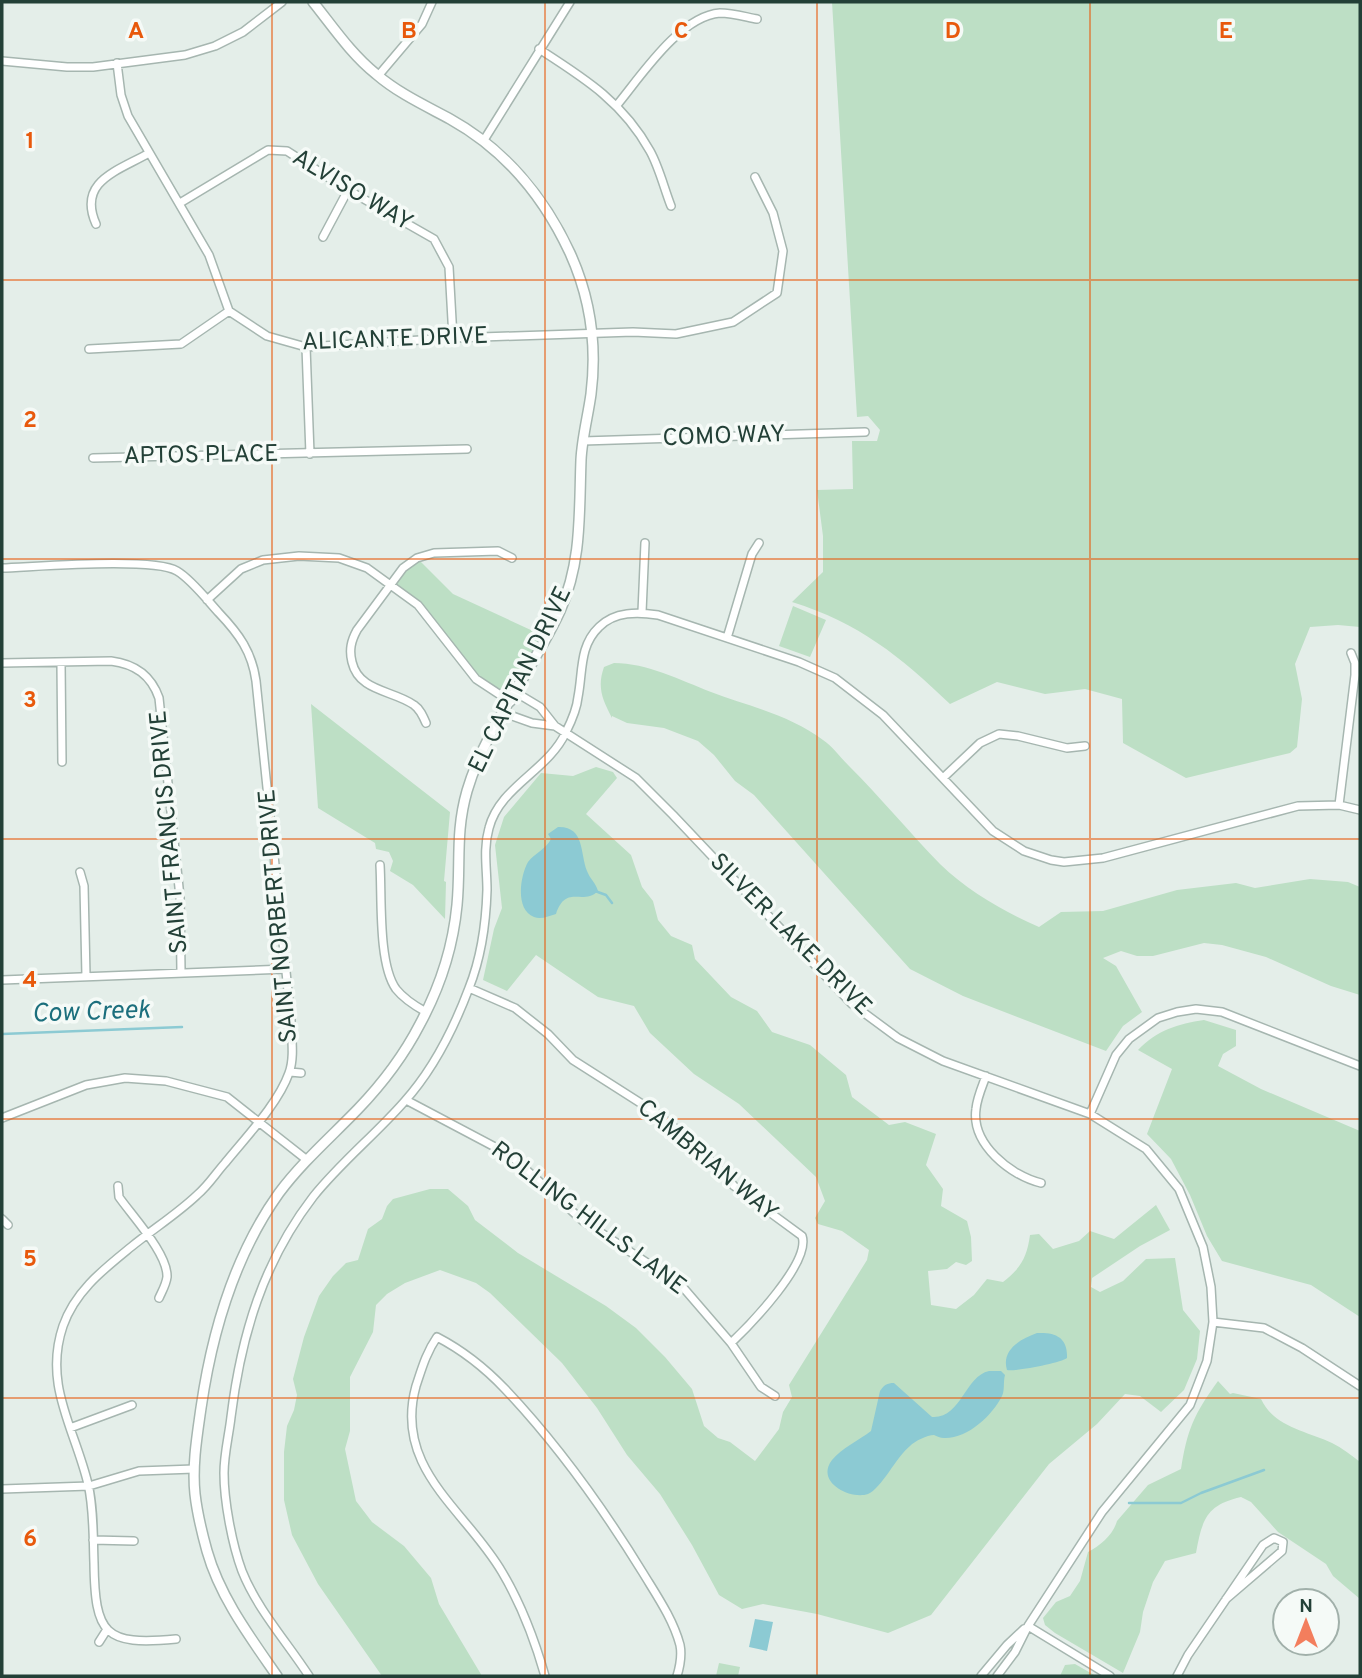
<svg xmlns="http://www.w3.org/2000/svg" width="1362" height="1678" font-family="Overpass,sans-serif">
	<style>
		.green { fill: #bddfc5 }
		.water { fill: #8ccad3 }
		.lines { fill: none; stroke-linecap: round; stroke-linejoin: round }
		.stream { stroke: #8ccad3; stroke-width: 2.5 }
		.minor-casing { stroke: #a6b6b0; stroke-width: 10 }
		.tertiary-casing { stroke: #a6b6b0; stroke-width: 12 }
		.minor { stroke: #fff; stroke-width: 7 }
		.tertiary { stroke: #fff; stroke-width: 9 }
		.grid { fill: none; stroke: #e8590c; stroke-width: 2; stroke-opacity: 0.55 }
		.labels { text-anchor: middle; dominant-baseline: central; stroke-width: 7; stroke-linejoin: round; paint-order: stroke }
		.street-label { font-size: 24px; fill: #234037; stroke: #f5faf7 }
		.water-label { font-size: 26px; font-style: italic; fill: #1c6f7d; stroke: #f5faf7 }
		.grid-label { font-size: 23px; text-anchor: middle; font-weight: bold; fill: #e8590c; stroke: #f5faf7; stroke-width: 7; stroke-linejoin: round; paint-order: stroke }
	</style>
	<rect width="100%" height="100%" fill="#e4eee9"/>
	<path class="green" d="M 832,2 L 1360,2 L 1360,627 L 1338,625 L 1310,627 L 1295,664 L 1302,699 L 1297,747 L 1290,753 L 1186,778 L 1123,743 L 1122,699 L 1085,689 L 1045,694 L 997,682 L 950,704 C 900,656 859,623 792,602 L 823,572 L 823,536 L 817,490 L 853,489 L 852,441 L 877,441 L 880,430 L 868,416 L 857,417 Z
		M 417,558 L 453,594 L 546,637 L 511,702 L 476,679 L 418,605 L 391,584 Z
		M 793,606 L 826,620 L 810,657 L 779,646 Z
		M 614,663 C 647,663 680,680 711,692 C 748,706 790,715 823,740 C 833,747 841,758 849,766 C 881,798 909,832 940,864 C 969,892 1003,911 1039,927 L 1061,912 L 1103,911 L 1177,890 L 1236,883 L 1255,888 L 1310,879 L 1348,882 L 1360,887 L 1360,995 L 1331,986 L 1266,957 L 1222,945 L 1204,943 L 1153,956 L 1137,956 L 1121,951 L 1103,958 L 1116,966 L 1142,1012 L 1123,1026 L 1106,1051 L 963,996 L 910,969 L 754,795 L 735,781 L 714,755 L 698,741 L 664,728 L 627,723 L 612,716 L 612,718 C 602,699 597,687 604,667 Z
		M 311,704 L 450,812 L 444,881 L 446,882 L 445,919 L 413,885 L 390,871 L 393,861 L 389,852 L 376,849 L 375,843 L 318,808 Z
		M 596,767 L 613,772 L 617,778 L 586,814 L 631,855 L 642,887 L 653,901 L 658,920 L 671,936 L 692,945 L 695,959 L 731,997 L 757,1011 L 772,1032 L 810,1045 L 846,1075 L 852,1097 L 889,1125 L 905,1122 L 936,1134 L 926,1165 L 943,1189 L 941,1206 L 967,1221 L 971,1237 L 972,1261 L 966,1265 L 956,1262 L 947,1269 L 928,1271 L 931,1305 L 956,1309 L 974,1295 L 987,1279 L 1003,1282 C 1021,1268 1027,1257 1030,1235 L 1039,1234 L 1053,1249 L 1079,1241 L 1090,1231 L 1114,1239 L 1156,1205 L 1170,1230 L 1140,1246 L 1092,1278 L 1091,1287 L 1100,1292 L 1123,1281 L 1146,1259 L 1175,1258 L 1183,1310 L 1200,1331 L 1197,1359 L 1184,1390 L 1161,1412 L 1140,1396 L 1125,1394 L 1097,1424 L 1049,1464 L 931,1615 L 888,1633 L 817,1614 L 763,1604 L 742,1609 L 719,1595 L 692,1545 L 660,1494 L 627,1455 L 597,1408 L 562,1363 L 490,1293 L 476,1283 L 440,1270 L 405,1283 L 387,1294 L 376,1305 L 373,1332 L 350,1377 L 350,1431 L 345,1449 L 356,1501 L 372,1522 L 404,1546 L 431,1578 L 439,1604 L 482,1676 L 382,1676 L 318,1584 L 292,1535 L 284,1500 L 284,1452 L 287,1426 L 294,1410 L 297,1395 L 293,1379 L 304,1337 L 319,1296 L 333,1276 L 346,1263 L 358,1260 L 368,1229 L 382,1219 L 387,1206 L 393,1199 L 430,1189 L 448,1189 L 468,1206 L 475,1220 L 518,1253 L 606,1306 L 636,1328 L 665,1357 L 692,1389 L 704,1426 L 718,1438 L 730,1442 L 755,1461 L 779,1429 L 783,1412 L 792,1397 L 789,1385 L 867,1260 L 869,1250 L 842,1231 L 818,1224 L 815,1218 L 825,1201 L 816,1177 L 739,1104 L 694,1074 L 650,1033 L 634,1006 L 598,997 L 536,955 L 507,991 L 483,980 L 494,929 L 502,908 L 495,845 L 504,817 L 541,773 L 573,776 Z
		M 1204,1020 L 1236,1030 L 1236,1046 L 1223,1054 L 1218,1066 L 1261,1089 L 1360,1131 L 1360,1317 L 1311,1285 L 1222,1261 L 1207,1236 L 1190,1195 L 1171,1159 L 1147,1134 L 1172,1069 L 1138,1050 C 1157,1030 1178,1024 1204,1020 Z
		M 1218,1381 L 1230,1394 L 1233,1393 L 1261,1399 C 1274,1427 1307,1431 1332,1443 C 1342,1448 1351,1455 1360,1462 L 1360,1599 L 1333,1576 L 1326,1564 L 1278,1532 L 1251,1502 L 1241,1497 C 1206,1505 1202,1520 1196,1553 L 1165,1561 L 1153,1582 L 1143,1612 L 1140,1632 L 1123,1673 L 1055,1633 L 1045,1625 L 1043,1618 L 1056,1602 L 1070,1596 L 1080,1581 L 1088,1552 C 1101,1545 1113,1535 1117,1521 L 1148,1485 L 1181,1469 C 1187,1430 1194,1414 1218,1381 Z
		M 719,1663 L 740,1667 L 738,1676 L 716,1676 Z
		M 1075,1664 L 1096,1676 L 1060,1676 L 1065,1665 Z"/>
	<path class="water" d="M 558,827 C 585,826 580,854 587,871 C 590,879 596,883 598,891 C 583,906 566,884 556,914 C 549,916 541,920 534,917 C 515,910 520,876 528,862 C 535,853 546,849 551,839 L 548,834 Z
		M 1037,1333 C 1055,1332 1068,1337 1067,1358 C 1061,1363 1013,1372 1007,1370 C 1001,1350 1020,1339 1037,1333 Z
		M 989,1371 L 1001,1371 L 1005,1375 C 1003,1382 1005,1390 1002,1396 C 992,1416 967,1439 944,1438 C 940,1438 937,1436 934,1435 C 927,1435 915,1441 910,1446 C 897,1456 881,1489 868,1494 C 850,1500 815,1482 832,1460 C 841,1449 859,1440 871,1431 L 880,1391 C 884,1385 887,1383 894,1383 L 932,1417 C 961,1419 965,1376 989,1371 Z
		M 755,1619 L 773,1622 L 767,1651 L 749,1647 Z"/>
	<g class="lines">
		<path class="stream" d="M 595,891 L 606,895 L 612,903
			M 2,1034 L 182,1027
			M 1129,1503 L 1181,1503 L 1201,1493 L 1264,1470"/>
		<g class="minor-casing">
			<path id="minor" d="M 539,49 C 584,78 623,102 650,151 C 659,167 664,188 671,206
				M 2,61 L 67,67 L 93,67 L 185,55 L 215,46 L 243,32 L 282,2
				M 117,63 L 121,95 L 128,116 L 209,255 L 229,311 L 267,336 L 306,347 L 453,338 L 633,332 L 676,334 L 733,322 L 777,293 L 783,251 L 773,213 L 755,177
				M 378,76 L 422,24 L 432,2
				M 617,105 C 641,76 680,16 720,13 C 732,13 746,17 757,19
				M 484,140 L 570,2
				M 180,203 L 268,150 L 287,151 L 348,190 L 434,239 L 449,267 L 453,338
				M 96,224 C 77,181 118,171 149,153
				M 323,237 L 348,190
				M 306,347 L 310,454
				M 89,349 L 181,344 L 229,311
				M 583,441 L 865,432
				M 93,458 L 467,449
				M 2,568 C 35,567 153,557 177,571 C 191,579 208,601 219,613 C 239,634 252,652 256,681 L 291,1020 C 291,1036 295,1057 289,1073 C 278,1104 246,1137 225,1163 C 216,1173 208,1186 197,1195 C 177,1214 153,1229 131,1247 C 104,1269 75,1291 63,1326 C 43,1385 75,1429 88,1484 C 94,1509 93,1538 94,1563 C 95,1634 104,1646 176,1639
				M 207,600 L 241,569 L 263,560 L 299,556 L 339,558 L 367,568 L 418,605 L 476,679 L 511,702
				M 642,612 L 645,543
				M 727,638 L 752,554 L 759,543
				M 2,663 L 111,661 C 135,664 151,675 159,698 L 180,897 L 181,972
				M 61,663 L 62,762
				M 515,692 L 540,707 L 555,726 L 636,778 L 673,815 L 852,1004 L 898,1038 L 943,1061 L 1090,1114 L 1146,1149 L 1179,1189 L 1203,1247 L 1211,1287 L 1213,1322 L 1207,1361 L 1190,1405 L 1102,1512 L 1028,1626 L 1015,1652 L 997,1676
				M 504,713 L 532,723 L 555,726
				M 426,723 C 423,716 420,709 414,705 C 393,690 359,692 352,662 C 349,650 351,641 357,630 L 403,568 L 417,558 L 434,553 L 498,551 L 512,558
				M 943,778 L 980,743 L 999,734 L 1018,736 L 1067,748 L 1085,746
				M 1339,805 L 1355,675 L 1355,663 L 1351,653
				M 380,865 C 382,897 378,964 396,989 C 404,999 415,1006 426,1012
				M 80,872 L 84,886 L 86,976
				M 2,980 L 286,969
				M 469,988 L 515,1008 L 548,1034 L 573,1060 L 653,1111 L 693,1142 L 734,1186 L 802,1236 C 811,1262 750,1325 731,1343
				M 290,1072 L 301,1073
				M 986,1076 C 982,1087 977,1098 976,1109 C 971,1144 1011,1176 1041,1183
				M 406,1100 L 510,1155 L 583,1221 L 681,1285 L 731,1343 L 761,1387 L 775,1396
				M 1090,1114 L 1116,1055 L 1129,1039 L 1158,1018 L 1177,1012 L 1196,1009 L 1222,1012 L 1360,1066
				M 2,1118 L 86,1085 L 125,1078 L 166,1081 L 227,1097 L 307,1160
				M 118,1186 L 119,1197 C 133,1217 168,1254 167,1277 C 166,1285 162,1291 159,1298
				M 2,1219 L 8,1225
				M 1213,1322 L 1264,1328 L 1302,1348 L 1360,1386
				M 70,1428 L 132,1405
				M 2,1489 L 89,1486 L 139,1471 L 194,1469
				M 93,1540 L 134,1541
				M 1028,1626 L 1110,1676
				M 99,1642 L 106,1631
				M 309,1676 C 287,1642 257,1609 242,1571 C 232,1544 224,1501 224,1473 C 224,1454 229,1435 231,1417 C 241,1336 263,1262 313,1197 C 340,1163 375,1135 404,1102 C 432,1071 454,1028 469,988 C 481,958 486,923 487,890 C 487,869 483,849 489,828 C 500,786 548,771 566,732 C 571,722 577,708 578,697 C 583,672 579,646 599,627 C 615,611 638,612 658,615 L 799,662 L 835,678 L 883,715 L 993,831 L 1024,851 L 1051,860 L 1064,862 L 1103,858 L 1298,806 L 1339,805 L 1360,810
				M 545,1676 C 535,1641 521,1604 502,1572 C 466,1510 393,1469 416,1386 C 422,1368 426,1353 437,1337 C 462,1350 485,1368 505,1389 C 557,1444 603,1508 643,1573 C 657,1596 673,1619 680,1645 C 682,1655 680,1666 677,1676
				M 981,1676 L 1007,1645 L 1024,1629
				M 1177,1676 L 1188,1655 L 1263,1545 L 1274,1538 L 1283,1542 L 1282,1551 L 1226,1599"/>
		</g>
		<g class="tertiary-casing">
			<path id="tertiary" d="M 277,1676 C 250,1637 220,1597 207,1551 C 202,1533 197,1512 195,1494 C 192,1466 197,1436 201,1408 C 212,1332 234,1256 279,1193 C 302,1162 331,1137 358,1109 C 382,1084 404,1055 420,1024 C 440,987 453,947 457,905 C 461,863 455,833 467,791 C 486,726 532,672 560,611 C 582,562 579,513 581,460 C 582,438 588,416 591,394 C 597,346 590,297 570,253 C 544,197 504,149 450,119 C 424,105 398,93 376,74 C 351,54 333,27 313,2"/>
		</g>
		<use href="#minor" class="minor"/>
		<use href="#tertiary" class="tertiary"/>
	</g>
	<path class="grid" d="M 272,2 L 272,1676M 545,2 L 545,1676M 817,2 L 817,1676M 1090,2 L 1090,1676M 2,280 L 1360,280M 2,559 L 1360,559M 2,839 L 1360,839M 2,1119 L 1360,1119M 2,1398 L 1360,1398"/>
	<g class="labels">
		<g class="street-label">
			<text transform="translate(352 191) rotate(31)">ALVISO WAY</text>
			<text transform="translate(395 340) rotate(-2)">ALICANTE DRIVE</text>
			<text transform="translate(724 437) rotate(-2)">COMO WAY</text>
			<text transform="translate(201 456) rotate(-1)">APTOS PLACE</text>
			<text transform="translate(521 680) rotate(-64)">EL CAPITAN DRIVE</text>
			<text transform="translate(170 832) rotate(-95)">SAINT FRANCIS DRIVE</text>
			<text transform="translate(279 916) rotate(-95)">SAINT NORBERT DRIVE</text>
			<text transform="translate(790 935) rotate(45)">SILVER LAKE DRIVE</text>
			<text transform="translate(707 1161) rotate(40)">CAMBRIAN WAY</text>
			<text transform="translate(588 1219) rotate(37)">ROLLING HILLS LANE</text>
		</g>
		<g class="water-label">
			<text transform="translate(91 1013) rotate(-2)">Cow Creek</text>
		</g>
	</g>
	<g class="grid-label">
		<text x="136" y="38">A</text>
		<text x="409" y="38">B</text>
		<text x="681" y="38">C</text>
		<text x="953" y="38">D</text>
		<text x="1226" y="38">E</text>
		<text x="30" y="148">1</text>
		<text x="30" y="427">2</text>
		<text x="30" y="707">3</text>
		<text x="30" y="987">4</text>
		<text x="30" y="1266">5</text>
		<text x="30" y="1546">6</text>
	</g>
	<rect width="1362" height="1678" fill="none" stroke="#234037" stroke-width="7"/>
	<g transform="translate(1306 1622)"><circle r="33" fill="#f5faf7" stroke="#a1b0aa" stroke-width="2"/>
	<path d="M0-5L12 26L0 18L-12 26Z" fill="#f37e5d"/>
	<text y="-10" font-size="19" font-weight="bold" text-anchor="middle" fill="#234037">N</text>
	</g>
</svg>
